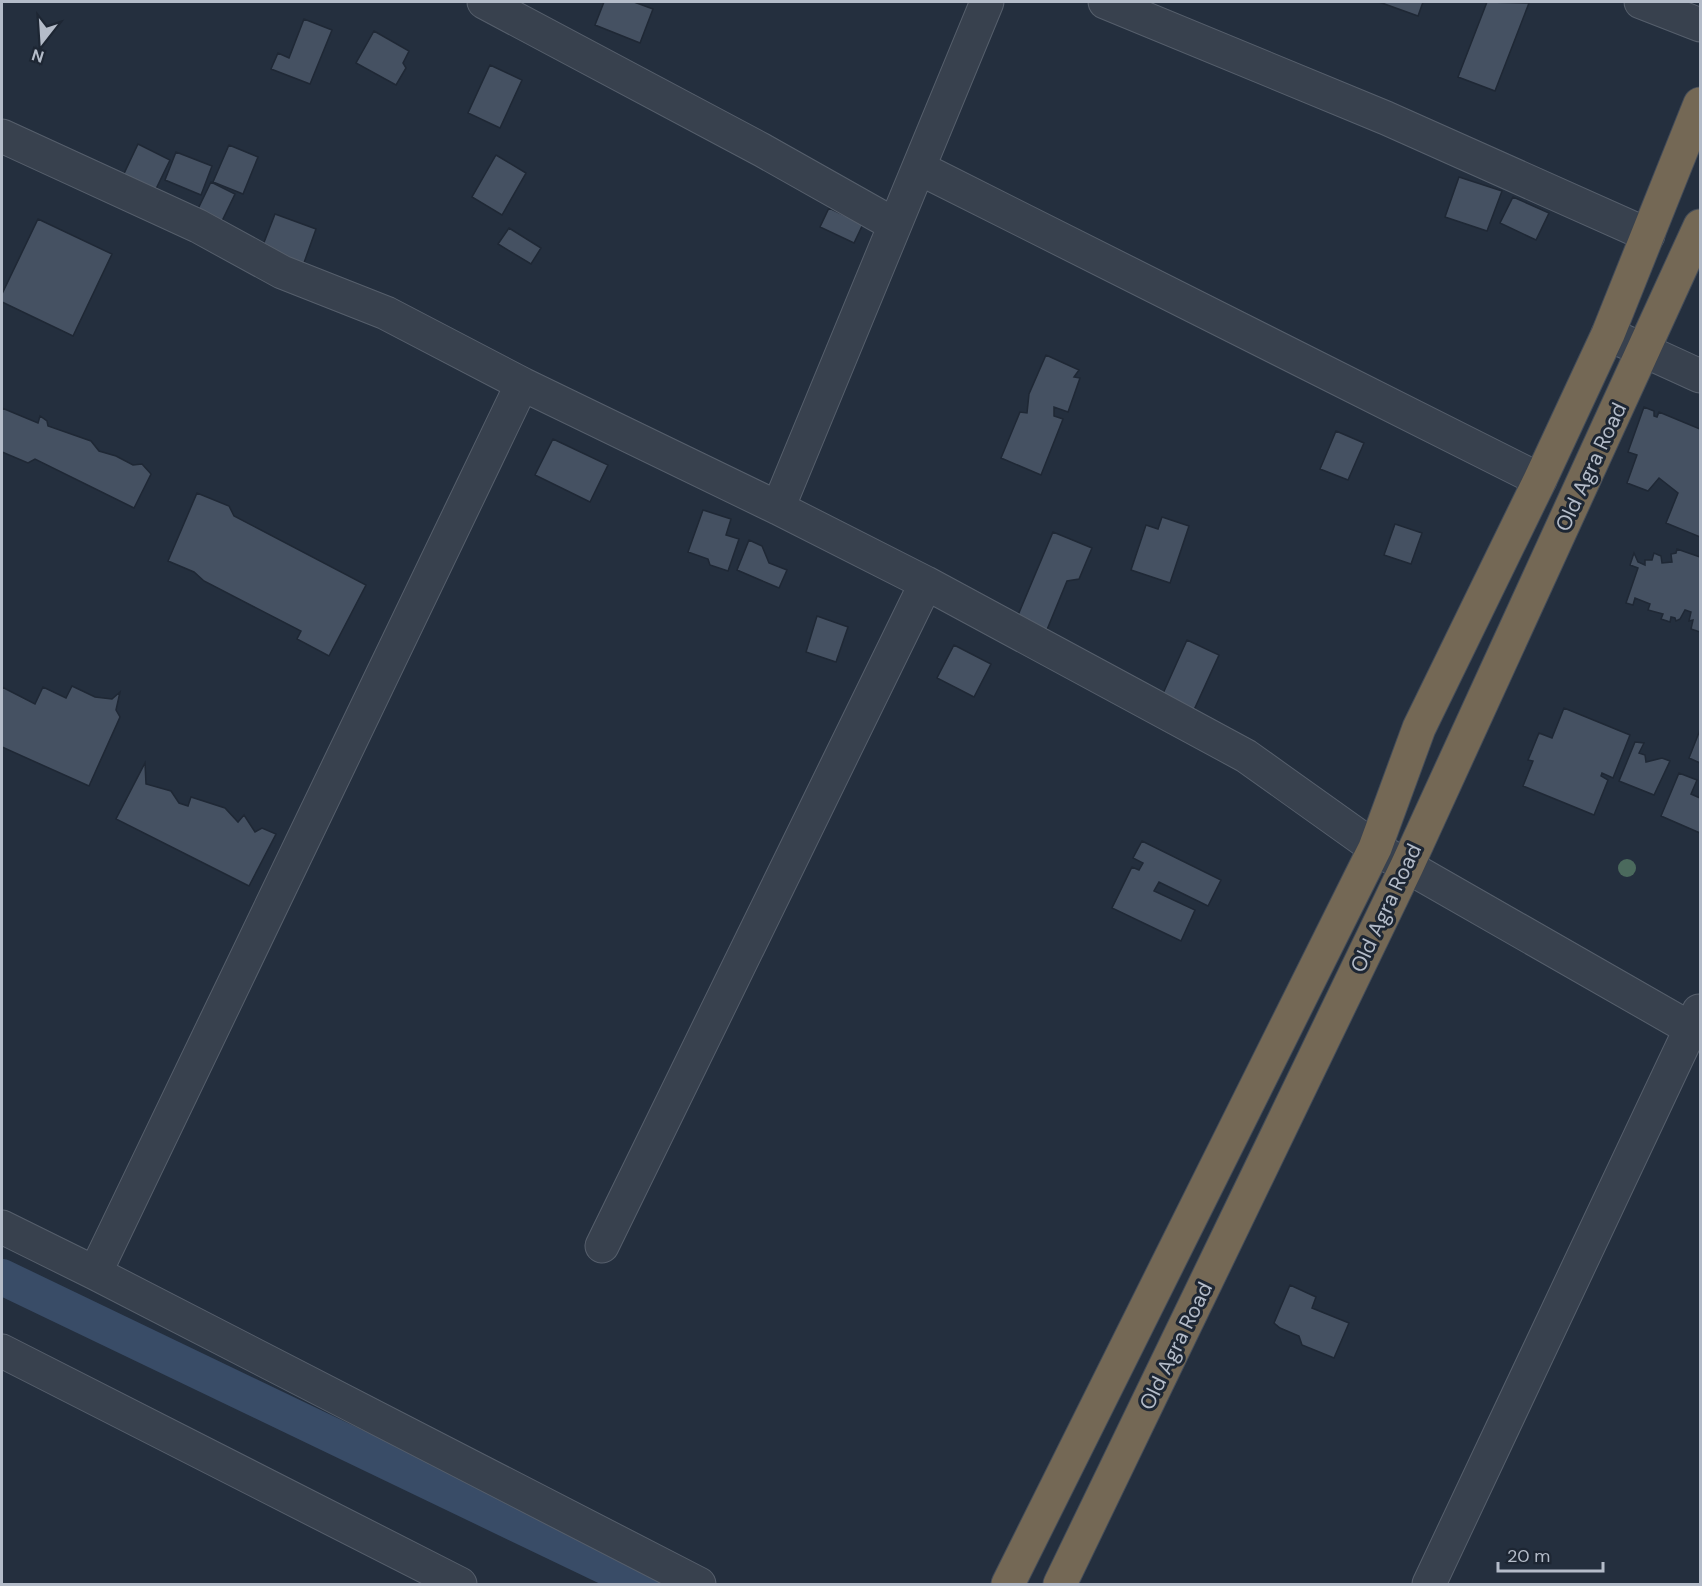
<svg xmlns="http://www.w3.org/2000/svg" width="1702" height="1586" font-family="'DM Sans',sans-serif">
	<style>
		.lines { fill: none; stroke-linecap: round; stroke-linejoin: round }
		.canal { stroke: #394c67; stroke-width: 36 }
		.building { fill: #455162; stroke: #1f2835; stroke-width: 1.5 }
		.street-casing { stroke: #565f6c; stroke-width: 35 }
		.highway-casing { stroke: #434c59; stroke-width: 35 }
		.street { stroke: #38414e; stroke-width: 33 }
		.highway { stroke: #746855; stroke-width: 33 }
		.tree { fill: #4b6a5d }
		.labels { text-anchor: middle; dominant-baseline: central; stroke-width: 6; stroke-linejoin: round; paint-order: stroke }
		.street-label { font-size: 21px; fill: #b4bcc9; stroke: #1d2633 }
	</style>
	<rect width="100%" height="100%" fill="#242f3e"/>
	<g class="lines">
		<path class="canal" d="M 2,1277 L 642,1584"/>
	</g>
	<path class="building" d="M 604,2 L 634,2 L 653,9 L 640,43 L 595,25 Z
		M 1379,2 L 1423,2 L 1418,16 Z
		M 1487,2 L 1529,3 L 1495,91 L 1458,77 Z
		M 304,19 L 332,30 L 310,84 L 271,69 L 278,53 L 289,58 Z
		M 374,31 L 409,51 L 403,63 L 406,68 L 396,85 L 356,63 Z
		M 490,65 L 522,80 L 500,128 L 468,113 Z
		M 138,144 L 170,160 L 153,195 L 121,180 Z
		M 229,145 L 258,157 L 243,194 L 213,182 Z
		M 176,152 L 212,166 L 201,195 L 165,180 Z
		M 496,155 L 526,173 L 502,215 L 472,197 Z
		M 1459,177 L 1502,191 L 1487,231 L 1445,217 Z
		M 211,182 L 235,194 L 221,223 L 197,211 Z
		M 1513,197 L 1549,213 L 1536,240 L 1500,223 Z
		M 829,208 L 863,224 L 854,243 L 820,227 Z
		M 275,214 L 316,229 L 300,274 L 258,258 Z
		M 38,219 L 112,254 L 73,336 L 2,302 L 2,294 Z
		M 509,228 L 541,248 L 531,264 L 498,244 Z
		M 1046,355 L 1079,370 L 1074,377 L 1080,378 L 1068,412 L 1054,407 L 1054,416 L 1063,419 L 1041,475 L 1001,458 L 1020,412 L 1027,413 L 1029,394 Z
		M 1644,407 L 1654,411 L 1654,416 L 1657,417 L 1659,412 L 1700,429 L 1700,537 L 1666,523 L 1678,493 L 1659,478 L 1648,491 L 1627,483 L 1637,455 L 1628,452 Z
		M 2,408 L 38,423 L 40,416 L 47,421 L 48,426 L 91,441 L 99,451 L 116,456 L 133,465 L 142,464 L 151,474 L 134,508 L 35,459 L 28,463 L 2,452 Z
		M 1336,431 L 1364,443 L 1348,480 L 1320,469 Z
		M 553,439 L 608,465 L 590,502 L 535,475 Z
		M 197,493 L 229,506 L 234,516 L 366,585 L 329,656 L 297,639 L 301,631 L 204,581 L 194,572 L 168,561 Z
		M 703,510 L 731,519 L 726,535 L 739,539 L 728,571 L 710,565 L 708,559 L 688,552 Z
		M 1162,517 L 1189,526 L 1170,583 L 1131,570 L 1146,525 L 1158,529 Z
		M 1395,524 L 1422,533 L 1411,564 L 1384,555 Z
		M 1053,532 L 1092,548 L 1079,579 L 1067,581 L 1046,632 L 1016,620 Z
		M 749,540 L 762,546 L 769,563 L 787,570 L 779,588 L 737,570 Z
		M 1677,549 L 1700,557 L 1700,632 L 1691,629 L 1693,620 L 1689,621 L 1691,612 L 1685,610 L 1680,619 L 1676,621 L 1675,618 L 1671,617 L 1670,622 L 1661,619 L 1663,614 L 1648,610 L 1650,604 L 1635,598 L 1633,605 L 1626,603 L 1638,568 L 1630,565 L 1634,553 L 1638,562 L 1645,565 L 1645,560 L 1652,560 L 1654,553 L 1661,556 L 1662,563 L 1672,562 L 1671,554 L 1676,553 Z
		M 817,616 L 848,627 L 836,662 L 806,652 Z
		M 1187,640 L 1219,655 L 1193,712 L 1161,698 Z
		M 954,645 L 991,664 L 974,697 L 937,678 Z
		M 72,686 L 95,697 L 112,699 L 120,692 L 116,710 L 120,717 L 89,786 L 2,747 L 2,687 L 35,704 L 43,687 L 66,698 Z
		M 1564,708 L 1630,735 L 1613,778 L 1602,773 L 1601,776 L 1608,780 L 1594,815 L 1523,786 L 1533,761 L 1528,760 L 1539,733 L 1552,738 Z
		M 1700,730 L 1700,763 L 1689,758 Z
		M 1635,742 L 1644,743 L 1639,753 L 1645,755 L 1646,762 L 1662,758 L 1670,761 L 1654,795 L 1619,781 Z
		M 145,763 L 146,784 L 171,791 L 179,803 L 188,806 L 191,797 L 225,808 L 238,822 L 244,815 L 255,832 L 262,828 L 276,834 L 249,886 L 116,819 Z
		M 1679,773 L 1697,780 L 1691,794 L 1700,798 L 1700,833 L 1661,816 Z
		M 1142,841 L 1221,880 L 1208,906 L 1159,882 L 1154,891 L 1195,910 L 1181,941 L 1112,908 L 1132,867 L 1139,870 L 1143,863 L 1133,858 Z
		M 1290,1285 L 1316,1297 L 1312,1308 L 1349,1323 L 1334,1358 L 1302,1345 L 1299,1336 L 1280,1328 L 1274,1323 Z"/>
	<g class="lines">
		<g class="street-casing">
			<path id="street" d="M 484,2 L 762,150 L 895,225
				M 1105,2 L 1386,118 L 1648,235
				M 1641,2 L 1700,25
				M 2,136 L 198,226 L 282,272 L 386,313 L 522,384
				M 919,168 L 1540,480
				M 1608,334 L 1700,376
				M 778,508 L 987,2
				M 2,1227 L 95,1273 L 699,1584
				M 602,1246 L 926,583
				M 95,1273 L 522,384 L 778,508 L 926,583 L 1246,756 L 1375,848 L 1700,1034
				M 2,1351 L 460,1584
				M 1429,1584 L 1699,1011"/>
		</g>
		<g class="highway-casing">
			<path id="highway" d="M 1008,1584 L 1375,848 L 1419,728 L 1540,480 L 1608,334 L 1700,104
				M 1060,1584 L 1407,866 L 1700,226"/>
		</g>
		<use href="#street" class="street"/>
		<use href="#highway" class="highway"/>
	</g>
	<circle class="tree" cx="1627" cy="868" r="9"/>
	<g class="labels">
		<g class="street-label">
			<text transform="translate(1591 467) rotate(-65)">Old Agra Road</text>
			<text transform="translate(1386 908) rotate(-65)">Old Agra Road</text>
			<text transform="translate(1176 1346) rotate(-64)">Old Agra Road</text>
		</g>
	</g>
	<rect width="1702" height="1586" fill="none" stroke="#b4bcc9" stroke-width="6"/>
	<g transform="translate(42 42) rotate(197)" stroke="#1d2633" stroke-width="4.5" paint-order="stroke">
	<path d="M0-4.5L10 22L0 15L-10 22Z" fill="#b4bcc9"/>
	<text y="-9" font-size="16" font-weight="bold" text-anchor="middle" fill="#b4bcc9">N</text>
	</g>
	<path d="M1498 1562v9h105v-9" fill="none" stroke="#b4bcc9" stroke-width="3"/>
	<text x="1507" y="1562" font-size="18" fill="#b4bcc9" stroke="#1d2633" stroke-width="4.5" paint-order="stroke">20 m</text>
</svg>
